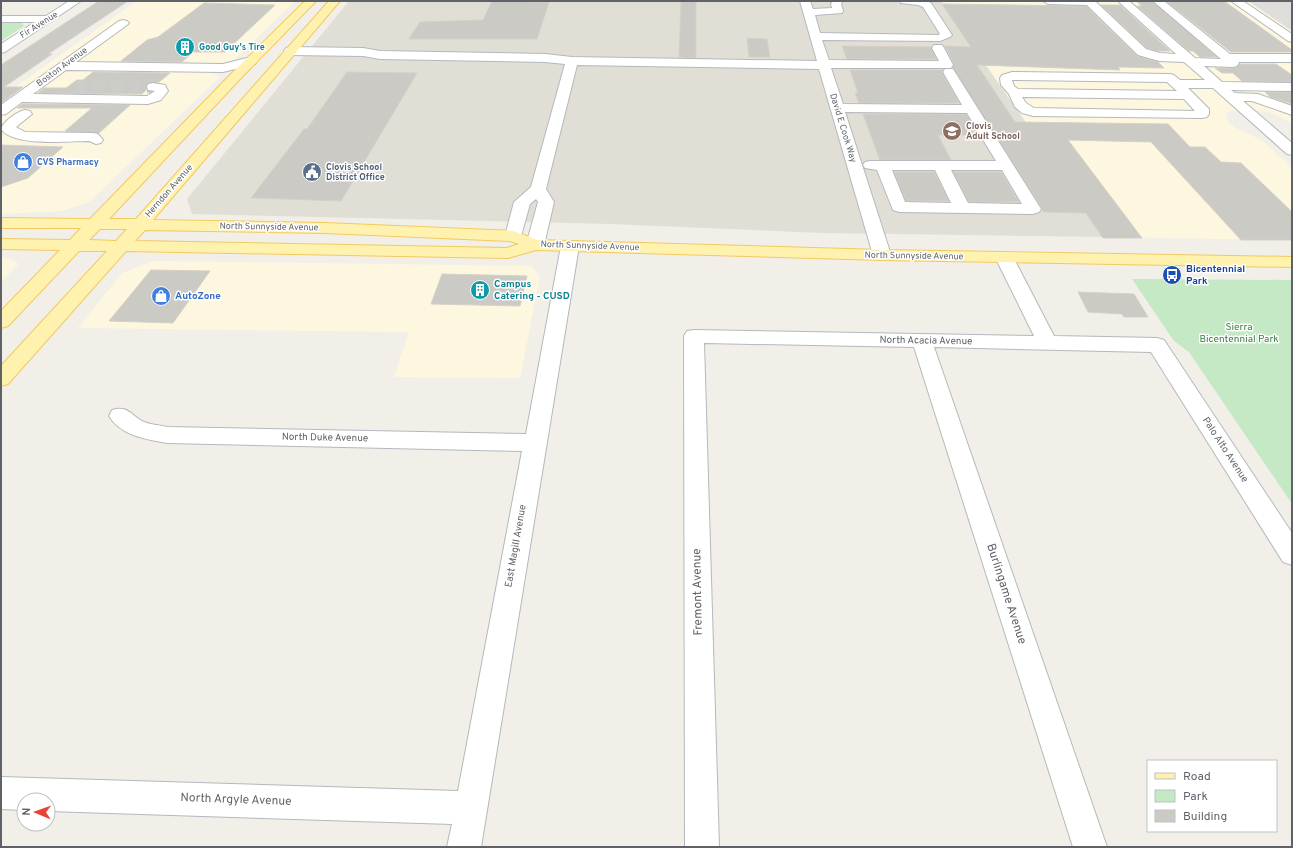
<svg xmlns="http://www.w3.org/2000/svg" width="1293" height="848" font-family="Overpass,sans-serif">
	<style>
		.commercial { fill: #fef7e0 }
		.industrial { fill: #e0deda }
		.education { fill: #e1ded6 }
		.green { fill: #c5e8c5 }
		.building { fill: #cccac5; stroke: #d6d1c6 }
		.lines { fill: none; stroke-linecap: round; stroke-linejoin: round }
		.minor-tunnel { stroke: #ccccc8; stroke-width: 12; stroke-dasharray: 12 6; stroke-linecap: butt }
		.minor-casing { stroke: #b5b8bc; stroke-width: 2 }
		.major-casing { stroke: #f2c960; stroke-width: 2 }
		.minor { fill: #fff; fill-rule: evenodd }
		.major { fill: #fff2af; fill-rule: evenodd }
		.labels { text-anchor: middle; dominant-baseline: central; stroke-width: 3; stroke-linejoin: round; paint-order: stroke }
		.far-street-label { font-size: 9px; fill: #5f6368; stroke: #fff }
		.far-culture-label { font-size: 9px; font-weight: bold; fill: #0d838f; stroke: #fff; text-anchor: start }
		.far-education-label { font-size: 9px; font-weight: bold; fill: #785e54; stroke: #fff; text-anchor: start }
		.far-shop-label { font-size: 9px; font-weight: bold; fill: #366cbe; stroke: #fff; text-anchor: start }
		.far-service-label { font-size: 9px; font-weight: bold; fill: #4e5e75; stroke: #fff; text-anchor: start }
		.transit-label { font-size: 10px; font-weight: bold; fill: #164399; stroke: #fff; text-anchor: start }
		.culture-label { font-size: 10px; font-weight: bold; fill: #0d838f; stroke: #fff; text-anchor: start }
		.shop-label { font-size: 10px; font-weight: bold; fill: #366cbe; stroke: #fff; text-anchor: start }
		.park-label { font-size: 10px; fill: #348238; stroke: #fff }
		.street-label { font-size: 10px; fill: #5f6368; stroke: #fff }
		.near-street-label { font-size: 12px; fill: #5f6368; stroke: #fff }
	</style>
	<rect width="100%" height="100%" fill="#f1efe8"/>
	<path class="commercial" d="M 137,1 L 295,1 L 235,59 L 225,63 L 214,74 L 220,77 L 89,202 L 62,211 L 1,214 L 1,97 Z
		M 941,1 L 1248,1 L 1292,31 L 1292,123 L 1272,113 L 1251,109 L 1230,111 L 1228,113 L 1226,117 L 1229,123 L 1236,128 L 1263,141 L 1292,168 L 1292,240 L 1106,237 Z
		M 1,258 L 11,259 L 19,264 L 1,282 Z
		M 153,261 L 531,266 L 540,276 L 520,378 L 394,377 L 409,332 L 78,328 L 122,273 Z"/>
	<path class="industrial" d="M 1248,1 L 1292,1 L 1292,31 Z"/>
	<path class="education" d="M 349,1 L 941,1 L 1106,237 L 823,233 L 611,224 L 192,214 L 187,199 Z"/>
	<path class="green" d="M 1,23 L 22,23 L 24,26 L 1,41 Z
		M 1132,279 L 1292,280 L 1292,504 L 1189,352 L 1174,341 Z"/>
	<path class="building" d="M 99,1 L 128,1 L 48,54 L 52,54 L 4,87 L 23,87 L 1,103 L 1,65 Z
		M 492,1 L 549,2 L 537,39 L 409,39 L 420,22 L 483,20 Z
		M 681,1 L 696,1 L 696,58 L 679,57 Z
		M 1136,1 L 1152,1 L 1217,57 L 1200,57 L 1193,51 L 1189,51 L 1137,6 L 1142,6 Z
		M 1166,1 L 1224,1 L 1292,50 L 1292,52 L 1231,52 Z
		M 204,3 L 275,5 L 225,52 L 193,52 L 182,62 L 121,61 L 147,40 L 158,37 Z
		M 942,4 L 1086,6 L 1137,56 L 1158,62 L 1164,68 L 1118,67 L 1120,70 L 977,65 L 1015,122 L 1168,124 L 1190,147 L 1205,147 L 1221,162 L 1241,163 L 1292,212 L 1292,240 L 1241,240 L 1151,142 L 1068,140 L 1142,238 L 1103,238 L 1086,213 L 1043,212 L 1042,208 L 953,68 L 954,64 L 945,46 L 971,47 Z
		M 1101,5 L 1120,5 L 1170,51 L 1157,51 L 1147,48 Z
		M 747,38 L 767,39 L 770,57 L 749,57 Z
		M 842,46 L 931,47 L 936,59 L 847,59 Z
		M 1240,64 L 1276,64 L 1292,75 L 1292,82 L 1242,81 L 1233,73 L 1222,73 L 1215,68 L 1233,68 L 1237,67 Z
		M 850,70 L 943,70 L 942,73 L 959,103 L 859,103 L 855,93 L 858,93 Z
		M 93,72 L 170,73 L 159,82 L 148,83 L 146,87 L 146,90 L 142,94 L 38,93 L 44,88 L 66,88 L 77,80 L 83,80 Z
		M 347,72 L 417,73 L 341,201 L 251,198 L 304,129 L 307,129 Z
		M 1265,92 L 1292,92 L 1292,104 L 1270,97 Z
		M 22,104 L 130,105 L 99,133 L 65,131 L 92,108 L 17,108 Z
		M 863,114 L 966,114 L 979,135 L 938,135 L 951,160 L 880,160 Z
		M 1,145 L 63,147 L 28,178 L 1,187 Z
		M 894,172 L 934,172 L 949,201 L 906,201 Z
		M 953,172 L 1001,172 L 1019,202 L 969,202 Z
		M 151,270 L 210,271 L 173,323 L 109,321 Z
		M 442,274 L 527,276 L 520,306 L 431,304 Z
		M 1078,292 L 1134,294 L 1148,317 L 1124,317 L 1122,314 L 1088,312 Z"/>
	<g class="lines">
		<path class="minor-tunnel" d="M 75,87 L 153,87"/>
		<g class="minor-casing">
			<path id="minor" d="M 69,1 L 81,1 L 5,52 L 1,53 L 1,44 L 35,22 L 1,22 L 1,16 L 46,16 Z
				M 800,1 L 810,1 L 813,9 L 832,8 L 831,4 L 833,1 L 843,1 L 841,4 L 843,11 L 842,13 L 815,15 L 820,33 L 938,35 L 940,34 L 923,7 L 918,5 L 901,3 L 900,1 L 927,1 L 931,3 L 952,35 L 950,37 L 940,41 L 822,40 L 829,60 L 939,61 L 932,48 L 934,45 L 942,45 L 944,48 L 953,65 L 951,68 L 831,68 L 843,104 L 962,105 L 943,72 L 945,69 L 953,69 L 1041,209 L 1039,212 L 1033,214 L 899,212 L 893,210 L 877,170 L 865,168 L 863,165 L 865,162 L 870,161 L 996,161 L 967,113 L 845,112 L 891,255 L 888,259 L 882,260 L 876,259 L 873,255 L 819,69 L 577,65 L 546,189 L 554,202 L 544,245 L 541,249 L 535,250 L 529,249 L 526,245 L 538,202 L 536,199 L 530,204 L 521,236 L 519,240 L 513,241 L 507,240 L 505,236 L 514,202 L 531,187 L 565,64 L 545,62 L 380,59 L 363,56 L 290,55 L 286,54 L 284,51 L 286,48 L 290,47 L 363,48 L 380,51 L 545,54 L 572,57 L 817,61 ZM 892,170 L 935,170 L 951,203 L 905,202 ZM 951,170 L 1002,170 L 1022,204 L 968,203 Z
				M 1043,1 L 1097,1 L 1096,2 L 1146,49 L 1160,53 L 1176,54 L 1118,1 L 1129,1 L 1195,58 L 1221,59 L 1153,1 L 1164,1 L 1230,54 L 1292,54 L 1292,62 L 1238,62 L 1239,63 L 1237,66 L 1233,67 L 1204,66 L 1222,82 L 1292,83 L 1292,91 L 1231,90 L 1235,93 L 1258,94 L 1292,106 L 1292,115 L 1252,101 L 1243,101 L 1292,143 L 1292,155 L 1287,154 L 1213,88 L 1188,88 L 1209,109 L 1209,114 L 1207,117 L 1202,118 L 1033,116 L 1022,113 L 1015,107 L 1009,94 L 1001,85 L 1000,78 L 1002,75 L 1012,72 L 1170,74 L 1174,75 L 1180,80 L 1205,80 L 1184,62 L 1159,61 L 1138,55 L 1087,5 L 1048,4 ZM 1012,80 L 1167,82 L 1177,91 L 1018,89 L 1014,86 ZM 1022,97 L 1184,99 L 1195,111 L 1034,108 L 1026,103 Z
				M 1231,1 L 1243,1 L 1292,34 L 1292,42 L 1288,41 Z
				M 123,20 L 127,21 L 129,23 L 127,25 L 76,62 L 223,64 L 251,57 L 255,58 L 257,61 L 255,64 L 223,72 L 66,70 L 33,94 L 147,96 L 155,91 L 148,90 L 147,87 L 148,84 L 153,83 L 165,85 L 168,91 L 161,100 L 148,104 L 22,102 L 6,114 L 1,115 L 1,105 L 119,21 Z
				M 25,110 L 30,111 L 32,114 L 16,127 L 25,132 L 93,133 L 98,134 L 103,140 L 101,143 L 96,144 L 89,141 C 69,141 13,147 1,129 C 4,121 16,112 25,110 Z
				M 570,241 L 576,242 L 579,246 L 481,847 L 447,847 L 452,824 L 48,811 L 48,800 L 24,800 L 24,810 L 1,809 L 1,777 L 458,791 L 522,451 L 167,443 C 146,439 121,436 109,416 L 112,410 C 129,405 131,416 144,422 C 151,425 160,425 167,427 L 526,434 L 561,246 L 564,242 Z
				M 1004,252 L 1010,253 L 1013,257 L 1054,336 L 1157,338 L 1164,340 L 1292,533 L 1292,565 L 1283,562 L 1151,352 L 934,347 L 1107,847 L 1073,847 L 914,347 L 704,343 L 719,847 L 685,847 L 684,336 L 687,331 L 694,330 L 1034,336 L 995,257 L 998,253 Z"/>
		</g>
		<g class="major-casing">
			<path id="major" d="M 305,1 L 316,1 L 240,79 L 109,219 L 136,219 L 329,1 L 340,1 L 153,220 L 325,223 L 513,231 L 538,240 L 882,250 L 1292,257 L 1292,267 L 882,260 L 536,250 L 508,258 L 126,251 L 8,384 L 1,386 L 1,366 L 107,251 L 79,251 L 8,326 L 1,328 L 1,311 L 60,250 L 1,249 L 1,239 L 70,240 L 81,228 L 1,228 L 1,218 L 90,219 L 232,73 ZM 100,229 L 127,229 L 116,241 L 89,240 ZM 145,230 L 325,233 L 510,241 L 519,244 L 507,248 L 135,241 Z"/>
		</g>
		<use href="#minor" class="minor"/>
		<use href="#major" class="major"/>
	</g>
	<defs>
		<g id="building-disc" transform="scale(1)"><circle r="9.5" fill="#0f9aa8" stroke="#fff"/><path d="M-4-6H4V6H1V3H-1V6H-4ZM-2.5-4.3h1.7v1.8h-1.7ZM.8-4.3h1.7v1.8H.8ZM-2.5-1h1.7V.8h-1.7ZM.8-1h1.7V.8H.8Z" fill="#fff"/></g>
		<g id="school-disc" transform="scale(1)"><circle r="9.5" fill="#8d6e63" stroke="#fff"/><path d="M0-5L7-2L0 1L-7-2ZM-4 1L0 2.5L4 1V4Q0 6-4 4Z" fill="#fff"/></g>
		<g id="shop-disc" transform="scale(1)"><circle r="9.5" fill="#3f7fe0" stroke="#fff"/><path d="M-5-2.5h2.3a2.7 3.5 0 0 1 5.4 0H5L5.5 6h-11ZM-1.5-2.5h3a1.5 2.3 0 0 0-3 0Z" fill="#fff"/></g>
		<g id="civic-disc" transform="scale(1)"><circle r="9.5" fill="#5c6f8a" stroke="#fff"/><path d="M-.6-6.5H3V-4.5H.6V-3L4-1V1h2V6H-6V1h2V-1L-.6-3ZM-1.2 2.5V6h2.4V2.5Z" fill="#fff"/></g>
		<g id="bus-disc" transform="scale(1)"><circle r="9.5" fill="#1a4fb4" stroke="#fff"/><path d="M-5-6H5V4H4V6H2V4H-2V6H-4V4H-5ZM-3.5-4V0h7V-4ZM-3.5 1.2v1.5H-2V1.2ZM2 1.2v1.5H3.5V1.2Z" fill="#fff"/></g>
	</defs>
	<g fill-rule="evenodd">
		<use href="#building-disc" x="185" y="47"/>
		<use href="#school-disc" x="952" y="131"/>
		<use href="#shop-disc" x="23" y="162"/>
		<use href="#civic-disc" x="312" y="172"/>
		<use href="#bus-disc" x="1172" y="275"/>
		<use href="#building-disc" x="480" y="290"/>
		<use href="#shop-disc" x="161" y="296"/>
	</g>
	<g class="labels">
		<g class="far-street-label">
			<text transform="translate(39 25) rotate(-32)">Fir Avenue</text>
			<text transform="translate(62 67) rotate(-36)">Boston Avenue</text>
			<text transform="translate(843 128) rotate(73)">David E Cook Way</text>
			<text transform="translate(169 191) rotate(-49)">Herndon Avenue</text>
			<text transform="translate(269 227) rotate(1)">North Sunnyside Avenue</text>
			<text transform="translate(590 246) rotate(2)">North Sunnyside Avenue</text>
			<text transform="translate(914 256) rotate(1)">North Sunnyside Avenue</text>
		</g>
		<g class="far-culture-label">
			<text x="199" y="47">Good Guy's Tire</text>
		</g>
		<g class="far-education-label">
			<text x="966" y="126">Clovis<tspan x="966" dy="10">Adult School</tspan></text>
		</g>
		<g class="far-shop-label">
			<text x="37" y="162">CVS Pharmacy</text>
		</g>
		<g class="far-service-label">
			<text x="326" y="167">Clovis School<tspan x="326" dy="10">District Office</tspan></text>
		</g>
		<g class="transit-label">
			<text x="1186" y="269">Bicentennial<tspan x="1186" dy="12">Park</tspan></text>
		</g>
		<g class="culture-label">
			<text x="494" y="284">Campus<tspan x="494" dy="12">Catering - CUSD</tspan></text>
		</g>
		<g class="shop-label">
			<text x="175" y="296">AutoZone</text>
		</g>
		<g class="park-label">
			<text x="1239" y="327">Sierra<tspan x="1239" dy="12">Bicentennial Park</tspan></text>
		</g>
		<g class="street-label">
			<text transform="translate(926 341) rotate(1)">North Acacia Avenue</text>
			<text transform="translate(325 438) rotate(1)">North Duke Avenue</text>
			<text transform="translate(1225 450) rotate(57)">Palo Alto Avenue</text>
			<text transform="translate(516 546) rotate(-80)">East Magill Avenue</text>
		</g>
		<g class="near-street-label">
			<text transform="translate(698 592) rotate(-91)">Fremont Avenue</text>
			<text transform="translate(1006 594) rotate(72)">Burlingame Avenue</text>
			<text transform="translate(236 800) rotate(2)">North Argyle Avenue</text>
		</g>
	</g>
	<rect width="1293" height="848" fill="none" stroke="#5f6368" stroke-width="4"/>
	<rect x="1147" y="760" width="130" height="72" fill="#ffffff" stroke="#bfc1c3"/>
	<rect x="1155" y="773" width="20" height="6" fill="#fff2af" stroke="#bfc1c3"/>
	<text x="1183" y="780" font-size="12" fill="#5f6368">Road</text>
	<rect x="1155" y="790" width="20" height="12" fill="#c5e8c5" stroke="#bfc1c3"/>
	<text x="1183" y="800" font-size="12" fill="#5f6368">Park</text>
	<rect x="1155" y="810" width="20" height="12" fill="#cccac5" stroke="#bfc1c3"/>
	<text x="1183" y="820" font-size="12" fill="#5f6368">Building</text>
	<g transform="translate(36 812) rotate(272)"><circle r="19" fill="#ffffff" stroke="#bfc1c3"/>
	<path d="M0-3L7 15L0 10L-7 15Z" fill="#ea4335"/>
	<text y="-6" font-size="11" font-weight="bold" text-anchor="middle" fill="#5f6368">N</text>
	</g>
</svg>
